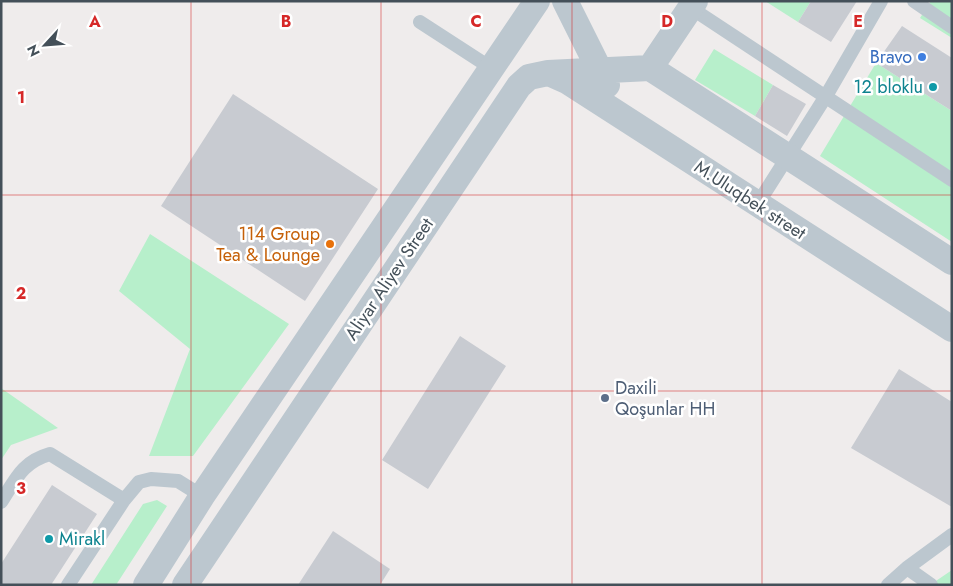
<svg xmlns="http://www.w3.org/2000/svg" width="953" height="586" font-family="Jost,sans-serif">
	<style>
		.green { fill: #b7efcb }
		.building { fill: #c8cbd1 }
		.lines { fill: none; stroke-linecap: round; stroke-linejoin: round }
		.lane { stroke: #bcc7cf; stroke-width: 14 }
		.street { stroke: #bcc7cf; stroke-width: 26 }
		.grid { fill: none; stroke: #d62828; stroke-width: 1; stroke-opacity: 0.55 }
		.shop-dot { fill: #3f7fe0; stroke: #fff; stroke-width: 2 }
		.culture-dot { fill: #0f9aa8; stroke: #fff; stroke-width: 2 }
		.food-dot { fill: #e8710a; stroke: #fff; stroke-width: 2 }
		.service-dot { fill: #5c6f8a; stroke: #fff; stroke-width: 2 }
		.labels { text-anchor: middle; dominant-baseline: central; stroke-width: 5; stroke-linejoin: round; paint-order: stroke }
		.shop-label { font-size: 18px; fill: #366cbe; stroke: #fff; text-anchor: end }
		.culture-label { font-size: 18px; fill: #0d838f; stroke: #fff; text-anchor: end }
		.street-label { font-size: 18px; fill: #445059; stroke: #fff }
		.food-label { font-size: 18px; fill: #c56008; stroke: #fff; text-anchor: end }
		.service-label { font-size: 18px; fill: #4e5e75; stroke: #fff; text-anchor: start }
		.grid-label { font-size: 16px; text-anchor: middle; font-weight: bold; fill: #d62828; stroke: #fff; stroke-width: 5; stroke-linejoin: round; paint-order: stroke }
	</style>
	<rect width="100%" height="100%" fill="#efecec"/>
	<path class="green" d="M 765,1 L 811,1 L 798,22 Z
		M 931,1 L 952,1 L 952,38 L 920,18 Z
		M 714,49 L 773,85 L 755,116 L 695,80 Z
		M 876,63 L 952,111 L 952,242 L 820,156 Z
		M 150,234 L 289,324 L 193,456 L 149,456 L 190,349 L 119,291 Z
		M 1,388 L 58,428 L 11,445 L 1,460 Z
		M 157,500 L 167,506 L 116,585 L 91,585 L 143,504 Z
		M 952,570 L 952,585 L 930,585 Z"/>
	<path class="building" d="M 811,1 L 857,1 L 831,42 L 798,22 Z
		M 902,26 L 952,58 L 952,111 L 876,63 Z
		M 773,85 L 806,104 L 787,136 L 755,116 Z
		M 233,94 L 378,189 L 305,301 L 161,206 Z
		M 460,336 L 506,366 L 428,489 L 382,460 Z
		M 899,369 L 952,402 L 952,507 L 851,448 Z
		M 52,485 L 97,514 L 51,585 L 1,585 L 1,564 Z
		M 333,531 L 390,569 L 380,585 L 298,585 Z"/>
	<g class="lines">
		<path class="lane" d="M 914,1 L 952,27
			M 691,8 L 952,180
			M 420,22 L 491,68
			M 757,205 L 826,96 L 881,1
			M 1,502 C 16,479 22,462 50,454 L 124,500 L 139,482 L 151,479 L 178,481 L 202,496
			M 907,568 L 931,585
			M 68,585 L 124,500
			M 888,585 L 907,568 L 952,535"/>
		<path class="street" d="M 565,1 L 607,85
			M 650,68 L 952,262
			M 650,68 L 695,1
			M 549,73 L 567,81 L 952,329
			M 146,585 L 202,496 L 537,1
			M 185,585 L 519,86 L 529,77 L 548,73 L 650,68"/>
	</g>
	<path class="grid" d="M 191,1 L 191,585M 381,1 L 381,585M 572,1 L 572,585M 762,1 L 762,585M 1,195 L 952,195M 1,391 L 952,391"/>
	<circle class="shop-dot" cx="922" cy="57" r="5"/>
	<g class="culture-dot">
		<circle cx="933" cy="87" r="5"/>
		<circle cx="49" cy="539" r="5"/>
	</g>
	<circle class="food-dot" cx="330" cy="244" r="5"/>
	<circle class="service-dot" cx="605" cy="398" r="5"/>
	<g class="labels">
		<g class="shop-label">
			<text x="912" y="57">Bravo</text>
		</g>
		<g class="culture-label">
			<text x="923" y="87">12 bloklu</text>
			<text x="59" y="539" text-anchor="start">Mirakl</text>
		</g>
		<g class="street-label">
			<text transform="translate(750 200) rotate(33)">M.Uluqbek street</text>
			<text transform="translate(389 279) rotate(-56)">Aliyar Aliyev Street</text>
		</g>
		<g class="food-label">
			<text x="320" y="234">114 Group<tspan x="320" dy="21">Tea &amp; Lounge</tspan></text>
		</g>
		<g class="service-label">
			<text x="615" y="388">Daxili<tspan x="615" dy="21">Qoşunlar HH</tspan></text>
		</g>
	</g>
	<g class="grid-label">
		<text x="95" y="27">A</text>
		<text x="286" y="27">B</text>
		<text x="476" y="27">C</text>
		<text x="667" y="27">D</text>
		<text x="858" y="27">E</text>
		<text x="21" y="103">1</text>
		<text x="21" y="299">2</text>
		<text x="21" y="494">3</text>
	</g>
	<rect width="953" height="586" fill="none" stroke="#445059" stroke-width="5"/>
	<g transform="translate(45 45) rotate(244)" stroke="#ffffff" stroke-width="4" paint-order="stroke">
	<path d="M0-4L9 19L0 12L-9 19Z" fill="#445059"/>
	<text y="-8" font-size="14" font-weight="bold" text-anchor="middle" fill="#445059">N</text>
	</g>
</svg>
